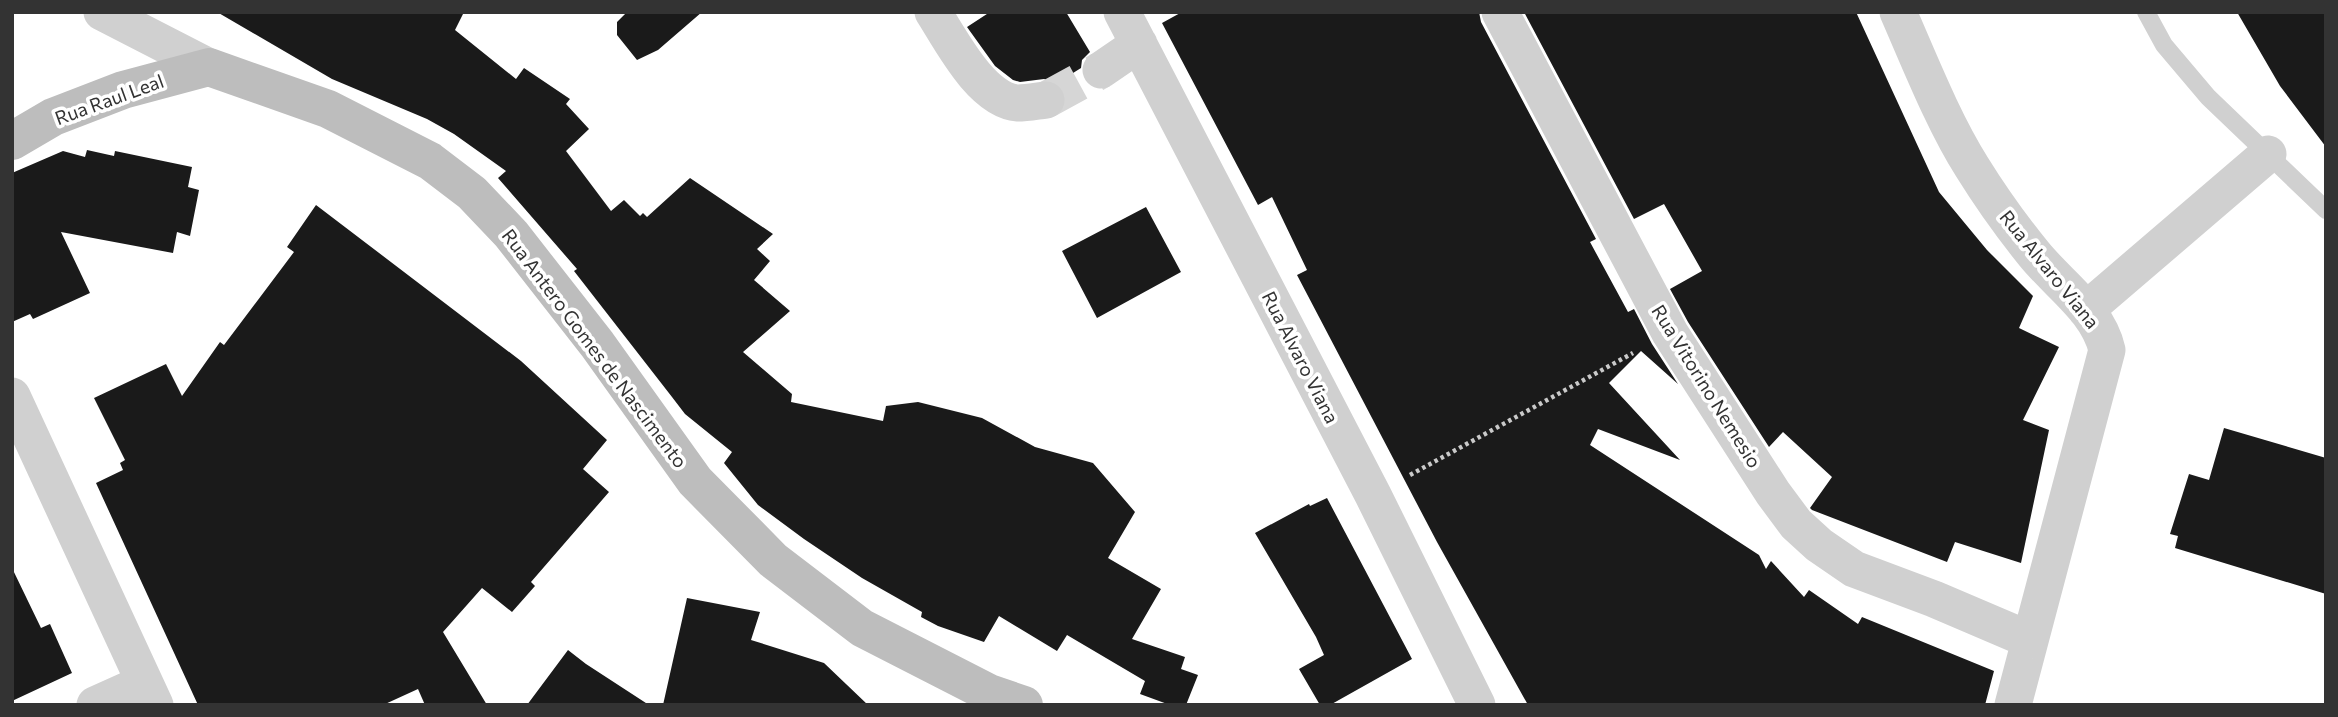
<svg xmlns="http://www.w3.org/2000/svg" width="2338" height="717" font-family="Commissioner,sans-serif">
	<style>
		.building { fill: #1a1a1a }
		.lines { fill: none; stroke-linecap: round; stroke-linejoin: round }
		.street-tunnel { stroke: #d6d6d6; stroke-width: 37; stroke-dasharray: 37 18; stroke-linecap: butt }
		.path { stroke: #cacaca; stroke-width: 4.5; stroke-dasharray: 3.5 3.5; stroke-linecap: butt }
		.lane { stroke: #d0d0d0; stroke-width: 18 }
		.street { stroke: #d0d0d0; stroke-width: 37 }
		.secondary { stroke: #bdbdbd; stroke-width: 38 }
		.labels { text-anchor: middle; dominant-baseline: central; stroke-width: 7; stroke-linejoin: round; paint-order: stroke }
		.street-label { font-size: 19px; fill: #333; stroke: #fff }
	</style>
	<rect width="100%" height="100%" fill="#fff"/>
	<path class="building" d="M 217,12 L 464,12 L 455,30 L 516,79 L 524,68 L 570,99 L 566,104 L 589,129 L 566,151 L 611,211 L 624,200 L 640,216 L 643,213 L 647,217 L 690,178 L 773,234 L 757,249 L 770,261 L 754,280 L 790,311 L 743,352 L 792,394 L 791,402 L 883,421 L 886,406 L 918,402 L 982,418 L 1035,447 L 1093,463 L 1135,512 L 1108,558 L 1161,589 L 1132,639 L 1185,657 L 1181,669 L 1198,675 L 1186,705 L 1170,705 L 1140,694 L 1145,681 L 1067,635 L 1057,651 L 999,616 L 984,642 L 938,626 L 921,617 L 922,612 L 862,578 L 804,539 L 758,505 L 724,463 L 732,452 L 685,414 L 672,397 L 574,271 L 577,269 L 498,178 L 506,171 L 454,134 L 427,119 L 332,79 Z
		M 627,12 L 702,12 L 658,50 L 637,60 L 617,35 L 617,22 Z
		M 990,12 L 1066,12 L 1090,52 L 1082,60 L 1081,68 L 1057,83 L 1044,79 L 1020,82 L 1013,80 L 995,66 L 967,27 Z
		M 1182,12 L 1479,12 L 1481,22 L 1596,239 L 1590,242 L 1628,312 L 1634,309 L 1652,344 L 1678,384 L 1641,351 L 1609,383 L 1680,460 L 1598,429 L 1590,445 L 1759,555 L 1766,569 L 1771,561 L 1804,597 L 1809,590 L 1858,624 L 1862,617 L 1994,671 L 1985,705 L 1528,705 L 1437,542 L 1297,275 L 1307,270 L 1272,197 L 1258,205 L 1162,23 Z
		M 1524,12 L 1856,12 L 1939,192 L 1987,250 L 2033,296 L 2019,328 L 2059,347 L 2023,420 L 2049,430 L 2021,563 L 1955,542 L 1947,562 L 1812,510 L 1810,508 L 1832,477 L 1783,432 L 1769,447 L 1688,322 L 1670,289 L 1702,271 L 1664,204 L 1634,219 Z
		M 2237,12 L 2326,12 L 2326,147 L 2280,86 Z
		M 87,150 L 114,156 L 115,151 L 192,167 L 188,187 L 199,190 L 190,236 L 177,232 L 173,253 L 61,232 L 90,293 L 33,319 L 30,314 L 12,322 L 12,173 L 63,151 L 85,157 Z
		M 316,205 L 521,361 L 607,440 L 583,469 L 609,492 L 531,582 L 535,586 L 512,612 L 482,588 L 443,632 L 487,705 L 425,705 L 418,689 L 383,705 L 198,705 L 96,483 L 123,470 L 120,463 L 125,460 L 94,398 L 166,364 L 182,396 L 220,342 L 224,345 L 294,252 L 287,247 Z
		M 1146,207 L 1181,272 L 1097,318 L 1062,251 Z
		M 2224,428 L 2326,458 L 2326,594 L 2175,548 L 2178,536 L 2170,534 L 2189,474 L 2209,480 Z
		M 1327,498 L 1412,659 L 1330,705 L 1320,705 L 1299,669 L 1324,655 L 1316,637 L 1255,533 L 1309,504 L 1310,506 Z
		M 12,568 L 41,628 L 50,624 L 72,673 L 12,701 Z
		M 687,598 L 760,612 L 751,640 L 824,663 L 868,705 L 663,705 Z
		M 568,650 L 586,664 L 649,705 L 527,705 Z"/>
	<g class="lines">
		<path class="street-tunnel" d="M 1046,100 L 1101,70"/>
		<path class="path" d="M 1410,475 L 1633,353"/>
		<path class="lane" d="M 2146,12 L 2164,45 L 2208,97 L 2326,210"/>
		<path class="street" d="M 102,12 L 209,67
			M 933,12 C 951,40 981,100 1018,103 C 1027,103 1037,101 1046,100
			M 1122,12 L 1373,495 L 1477,705
			M 1500,12 L 1670,333 L 1773,493 L 1796,524 L 1819,545 L 1854,569 L 1934,599 L 2030,640
			M 1898,12 C 1920,62 1943,121 1972,167 C 1990,196 2012,227 2034,254 C 2059,285 2098,310 2107,350 L 2013,705
			M 1101,70 L 1139,44
			M 2086,310 L 2268,154
			M 12,396 L 155,705
			M 95,705 L 144,683"/>
		<path class="secondary" d="M 12,141 L 53,117 L 123,90 L 209,67 L 328,109 L 430,161 L 472,193 L 511,234 L 597,344 L 695,481 L 773,560 L 862,628 L 989,693 L 1024,705"/>
	</g>
	<g class="labels">
		<g class="street-label">
			<text transform="translate(109 99) rotate(-20)">Rua Raul Leal</text>
			<text transform="translate(2050 269) rotate(51)">Rua Alvaro Viana</text>
			<text transform="translate(595 348) rotate(53)">Rua Antero Gomes de Nascimento</text>
			<text transform="translate(1301 357) rotate(63)">Rua Alvaro Viana</text>
			<text transform="translate(1707 386) rotate(58)">Rua Vitorino Nemesio</text>
		</g>
	</g>
	<rect width="2338" height="717" fill="none" stroke="#333333" stroke-width="28"/>
</svg>
